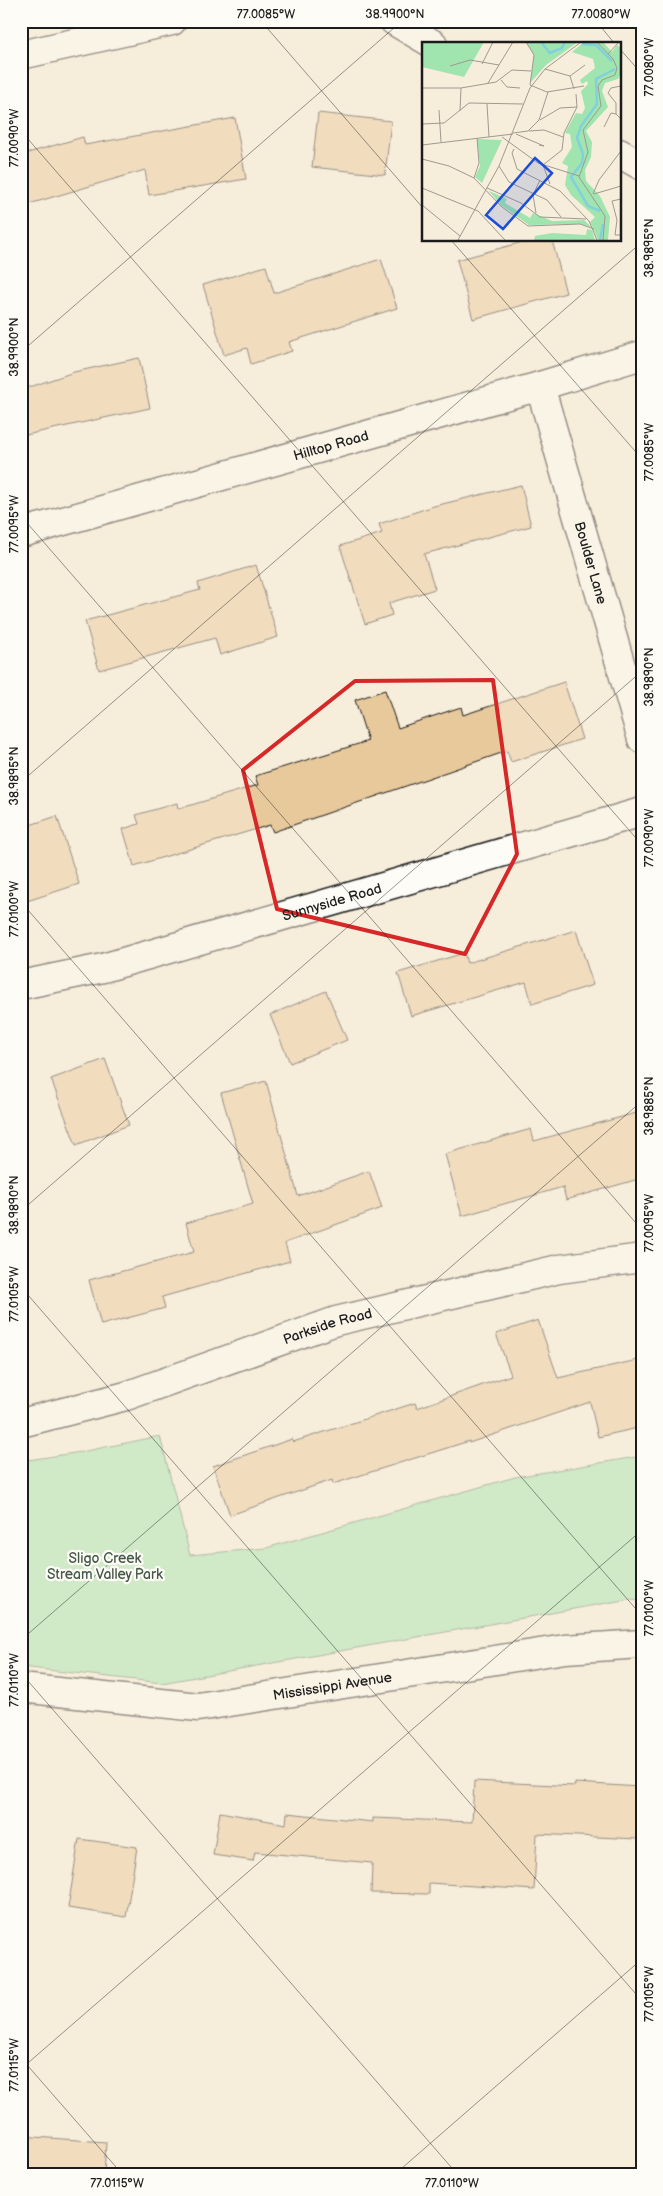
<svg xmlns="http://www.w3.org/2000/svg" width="663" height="2196" font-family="'Balsamiq Sans',sans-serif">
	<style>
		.green { fill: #a0e4af; stroke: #5e8066 }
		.building { fill: #e8c99b; stroke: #1c1c1c }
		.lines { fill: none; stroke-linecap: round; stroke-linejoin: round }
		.minor-casing { stroke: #1c1c1c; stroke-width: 31 }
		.minor { stroke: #fdfcf7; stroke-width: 28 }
		.marked { fill: none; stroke: #d62828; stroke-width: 4; stroke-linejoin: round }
		.ticks { fill: none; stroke: #1c1c1c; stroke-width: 1; stroke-opacity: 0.45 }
		.labels { text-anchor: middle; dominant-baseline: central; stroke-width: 4.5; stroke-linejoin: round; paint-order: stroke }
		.street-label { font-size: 14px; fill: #1c1c1c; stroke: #fdfcf7 }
		.park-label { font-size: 14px; fill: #445848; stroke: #fdfcf7 }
		.inset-river { fill: none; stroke: #81d1dc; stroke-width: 2.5 }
		.inset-road { fill: none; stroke: #9f998f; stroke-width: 1 }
		.view { fill: #1d4ed8; fill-opacity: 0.15; stroke: #1d4ed8; stroke-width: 2.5 }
		.inset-edge { fill: none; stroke: #1c1c1c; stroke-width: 2.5 }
		.neatline { fill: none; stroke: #1c1c1c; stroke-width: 2 }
		.ticks-label { font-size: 12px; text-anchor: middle; fill: #1c1c1c }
	</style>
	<rect width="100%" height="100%" fill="#f7eddb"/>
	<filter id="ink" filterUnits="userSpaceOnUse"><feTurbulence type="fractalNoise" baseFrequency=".02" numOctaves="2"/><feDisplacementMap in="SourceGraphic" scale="10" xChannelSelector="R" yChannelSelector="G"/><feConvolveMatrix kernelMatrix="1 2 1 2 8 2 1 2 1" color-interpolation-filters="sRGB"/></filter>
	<g filter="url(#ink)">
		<path class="green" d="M 160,1436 L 190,1555 L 266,1548 L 515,1477 L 642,1456 L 642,1600 L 629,1599 L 162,1683 L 21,1667 L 21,1461 L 81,1452 Z"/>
		<path class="building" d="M 318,113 L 391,121 L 385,175 L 312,167 Z
			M 235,118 L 246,179 L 149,195 L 145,170 L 29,204 L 21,176 L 21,155 L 83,137 L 85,145 Z
			M 530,240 L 552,240 L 566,293 L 473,319 L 457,260 Z
			M 381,259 L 397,308 L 289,342 L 292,351 L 251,364 L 247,348 L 224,355 L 203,285 L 266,266 L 274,293 Z
			M 139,358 L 150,408 L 21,436 L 21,390 L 74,372 Z
			M 521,485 L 531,526 L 424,554 L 435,589 L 389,603 L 392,615 L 365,624 L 340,546 L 382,533 L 379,524 L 434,506 Z
			M 256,565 L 278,637 L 220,655 L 215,638 L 99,670 L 85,621 L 200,590 L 198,583 Z
			M 564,682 L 582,739 L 511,762 L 507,751 L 273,832 L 270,825 L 134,866 L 123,829 L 139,824 L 136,815 L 177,803 L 178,809 L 258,785 L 255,776 L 368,741 L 355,700 L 385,690 L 398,728 L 461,707 L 463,715 Z
			M 57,816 L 79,884 L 21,903 L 21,828 Z
			M 576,930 L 593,985 L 532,1004 L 526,982 L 411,1016 L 398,973 L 464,953 L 467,963 Z
			M 326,991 L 347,1040 L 290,1063 L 270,1015 Z
			M 105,1059 L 129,1125 L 76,1145 L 51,1079 Z
			M 266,1081 L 298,1196 L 369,1171 L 382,1208 L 285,1243 L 290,1261 L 162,1297 L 165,1308 L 101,1325 L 89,1280 L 194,1252 L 186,1223 L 253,1204 L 221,1093 Z
			M 636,1113 L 642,1135 L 642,1178 L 566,1200 L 563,1187 L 462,1216 L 445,1154 L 531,1129 L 534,1141 Z
			M 538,1320 L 558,1378 L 642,1359 L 642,1427 L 598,1437 L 590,1402 L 469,1443 L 469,1441 L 333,1484 L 332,1480 L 230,1515 L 213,1466 L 292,1439 L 293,1442 L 415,1403 L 417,1408 L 511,1375 L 496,1334 Z
			M 474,1781 L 575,1786 L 575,1783 L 640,1787 L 637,1839 L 537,1834 L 534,1890 L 429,1883 L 429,1894 L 371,1893 L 372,1863 L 255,1852 L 253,1861 L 213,1855 L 220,1812 L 286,1824 L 287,1813 L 373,1822 L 373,1818 L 472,1822 Z
			M 79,1839 L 137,1847 L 126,1917 L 68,1908 Z
			M 21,2136 L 106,2142 L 104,2175 L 21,2175 Z"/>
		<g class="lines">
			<g class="minor-casing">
				<g id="minor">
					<path d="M 394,21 L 433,44"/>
					<path d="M 21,55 L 172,21"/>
					<path d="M 619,153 L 642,166"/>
					<path id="s1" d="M 540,386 L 642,739"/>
					<path id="s2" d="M 21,533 L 540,386 L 642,355"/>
					<path id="s3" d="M 21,985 L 103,968 L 642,812"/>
					<path id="s4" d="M 21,1423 L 126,1396 L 336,1321 L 559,1269 L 642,1258"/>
					<path id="s5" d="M 21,1688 L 198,1707 L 565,1649 L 642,1644"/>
				</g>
			</g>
			<use href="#minor" class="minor"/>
		</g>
	</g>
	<path d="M0 0H663V2196H0ZM 493,680 L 517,854 L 465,954 L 277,909 L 243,770 L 355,681 Z" fill="#f7eddb" fill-opacity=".55" fill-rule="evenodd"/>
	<path class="marked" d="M 493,680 L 517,854 L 465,954 L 277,909 L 243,770 L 355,681 Z"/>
	<path class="ticks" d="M 261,21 L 423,208M 596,21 L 615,44M 619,48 L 642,74M 21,131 L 642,845M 451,240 L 642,459M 21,352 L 402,21M 21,516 L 642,1230M 21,782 L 642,242M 21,902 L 642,1616M 21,1211 L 642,671M 21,1287 L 642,2001M 21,1640 L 642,1101M 21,1673 L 458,2175M 21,2058 L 123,2175M 21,2069 L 642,1530M 394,2175 L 642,1959"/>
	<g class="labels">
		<g class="street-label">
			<text stroke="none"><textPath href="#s2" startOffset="322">Hilltop Road</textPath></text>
			<text stroke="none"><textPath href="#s1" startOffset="184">Boulder Lane</textPath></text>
			<text stroke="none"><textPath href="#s3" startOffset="322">Sunnyside Road</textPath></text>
			<text stroke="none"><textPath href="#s4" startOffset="322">Parkside Road</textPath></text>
			<text stroke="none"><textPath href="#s5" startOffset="314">Mississippi Avenue</textPath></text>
		</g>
		<g class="park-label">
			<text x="105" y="1558">Sligo Creek<tspan x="105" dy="16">Stream Valley Park</tspan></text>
		</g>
	</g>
	<g transform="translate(422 42)">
		<rect width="199" height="199" fill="#f7eddb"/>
		<path d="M 0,0 L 62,0 L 42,35 L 0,25 ZM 104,0 L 156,0 L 124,23 L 108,41 L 112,13 ZM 162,0 L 181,0 L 190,10 L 195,3 L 199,6 L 199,32 L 196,37 L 183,41 L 180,49 L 186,65 L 164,89 L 170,100 L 169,115 L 163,128 L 164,139 L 178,154 L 188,175 L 186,198 L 176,198 L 168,180 L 173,175 L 149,153 L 143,143 L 146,124 L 140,121 L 150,105 L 148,92 L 143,91 L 145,87 L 154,71 L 160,72 L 163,66 L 159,49 L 166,42 L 165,39 L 160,42 L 158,38 L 173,26 L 171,17 L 150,10 ZM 55,97 L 80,98 L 60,141 L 53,135 L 58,124 ZM 67,149 L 85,157 L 83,161 L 108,176 L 111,171 L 130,179 L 162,178 L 170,186 L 159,182 L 107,183 L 79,163 ZM 165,187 L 170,188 L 173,198 L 112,198 L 113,194 L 130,191 L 164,193 Z" fill="#a0e4af"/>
		<path class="inset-river" d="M 119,0 L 128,11 L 140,6 L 143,0M 160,2 L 174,3 L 190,19M 178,169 L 166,164 L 149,135 L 160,121 L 161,112 L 155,96 L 159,84 L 175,62 L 174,37 L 193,27M 178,198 L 181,182"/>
		<path class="inset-road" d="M 104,0 L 112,13 L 108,43 L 125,50 L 162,44M 175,0 L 191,17 L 195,26 L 193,33 L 180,38 L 176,44 L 179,64 L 161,88 L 166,110 L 157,135 L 183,174 L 181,198M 186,12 L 197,0M 60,22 L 71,0M 28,24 L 48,18 L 77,23M 123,27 L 148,34 L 152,47M 148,34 L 163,23M 79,38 L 85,45 L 98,46M 66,41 L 91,0M 199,44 L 189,46 L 186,51 L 194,61 L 194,72 L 199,77M 0,46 L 39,46 L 74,40 L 90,28 L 109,29M 65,62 L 67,95M 17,68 L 19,100M 38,69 L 39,46M 118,78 L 138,66 L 155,65M 0,82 L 22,81 L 47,61 L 101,62M 182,85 L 189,71 L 194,72M 107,89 L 122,88 L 141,95M 91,91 L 106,89 L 117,78 L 126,50M 94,92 L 122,104 L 117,103M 80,95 L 116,121 L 157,134M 0,103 L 91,92M 92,107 L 90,111 L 95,127 L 138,149 L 167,179 L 175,198M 0,117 L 27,124 L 52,136 L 80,165 L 106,184 L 158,182 L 172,187M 77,124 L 87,140 L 125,158 L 139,175M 52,136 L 57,121 L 55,96M 128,142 L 121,123 L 140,108 L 142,91 L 155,65 L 154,52M 0,146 L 56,169 L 83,198M 65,146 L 99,161 L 118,175 L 164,177M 171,152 L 177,138 L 199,109M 172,152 L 199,144M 199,157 L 190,159 L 195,178 L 193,193 L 199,193M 0,163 L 38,194M 114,171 L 111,153 L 118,138M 36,198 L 77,124 L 108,46 L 123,27 L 159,0"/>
		<path class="view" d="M 113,116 L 130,131 L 81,187 L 64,173 Z"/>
		<rect width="199" height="199" class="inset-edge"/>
	</g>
	<rect width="663" height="2196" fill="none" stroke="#fdfcf7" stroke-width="55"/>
	<rect x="28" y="28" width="608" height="2140" class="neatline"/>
	<g class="ticks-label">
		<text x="266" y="18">77.0085°W</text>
		<text x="395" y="18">38.9900°N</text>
		<text x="601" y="18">77.0080°W</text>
		<text transform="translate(649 67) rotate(-90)" y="4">77.0080°W</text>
		<text transform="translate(14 138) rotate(-90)" y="4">77.0090°W</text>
		<text transform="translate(649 248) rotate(-90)" y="4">38.9895°N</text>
		<text transform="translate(14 347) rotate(-90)" y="4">38.9900°N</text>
		<text transform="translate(649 452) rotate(-90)" y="4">77.0085°W</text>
		<text transform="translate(14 524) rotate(-90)" y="4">77.0095°W</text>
		<text transform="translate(649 677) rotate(-90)" y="4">38.9890°N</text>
		<text transform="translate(14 776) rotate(-90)" y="4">38.9895°N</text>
		<text transform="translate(649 838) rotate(-90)" y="4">77.0090°W</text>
		<text transform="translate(14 909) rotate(-90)" y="4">77.0100°W</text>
		<text transform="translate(649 1106) rotate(-90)" y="4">38.9885°N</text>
		<text transform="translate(14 1205) rotate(-90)" y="4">38.9890°N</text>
		<text transform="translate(649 1223) rotate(-90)" y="4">77.0095°W</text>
		<text transform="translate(14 1294) rotate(-90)" y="4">77.0105°W</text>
		<text transform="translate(649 1608) rotate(-90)" y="4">77.0100°W</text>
		<text transform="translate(14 1680) rotate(-90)" y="4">77.0110°W</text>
		<text transform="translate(649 1994) rotate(-90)" y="4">77.0105°W</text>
		<text transform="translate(14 2065) rotate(-90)" y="4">77.0115°W</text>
		<text x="117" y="2187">77.0115°W</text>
		<text x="452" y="2187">77.0110°W</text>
	</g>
</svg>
